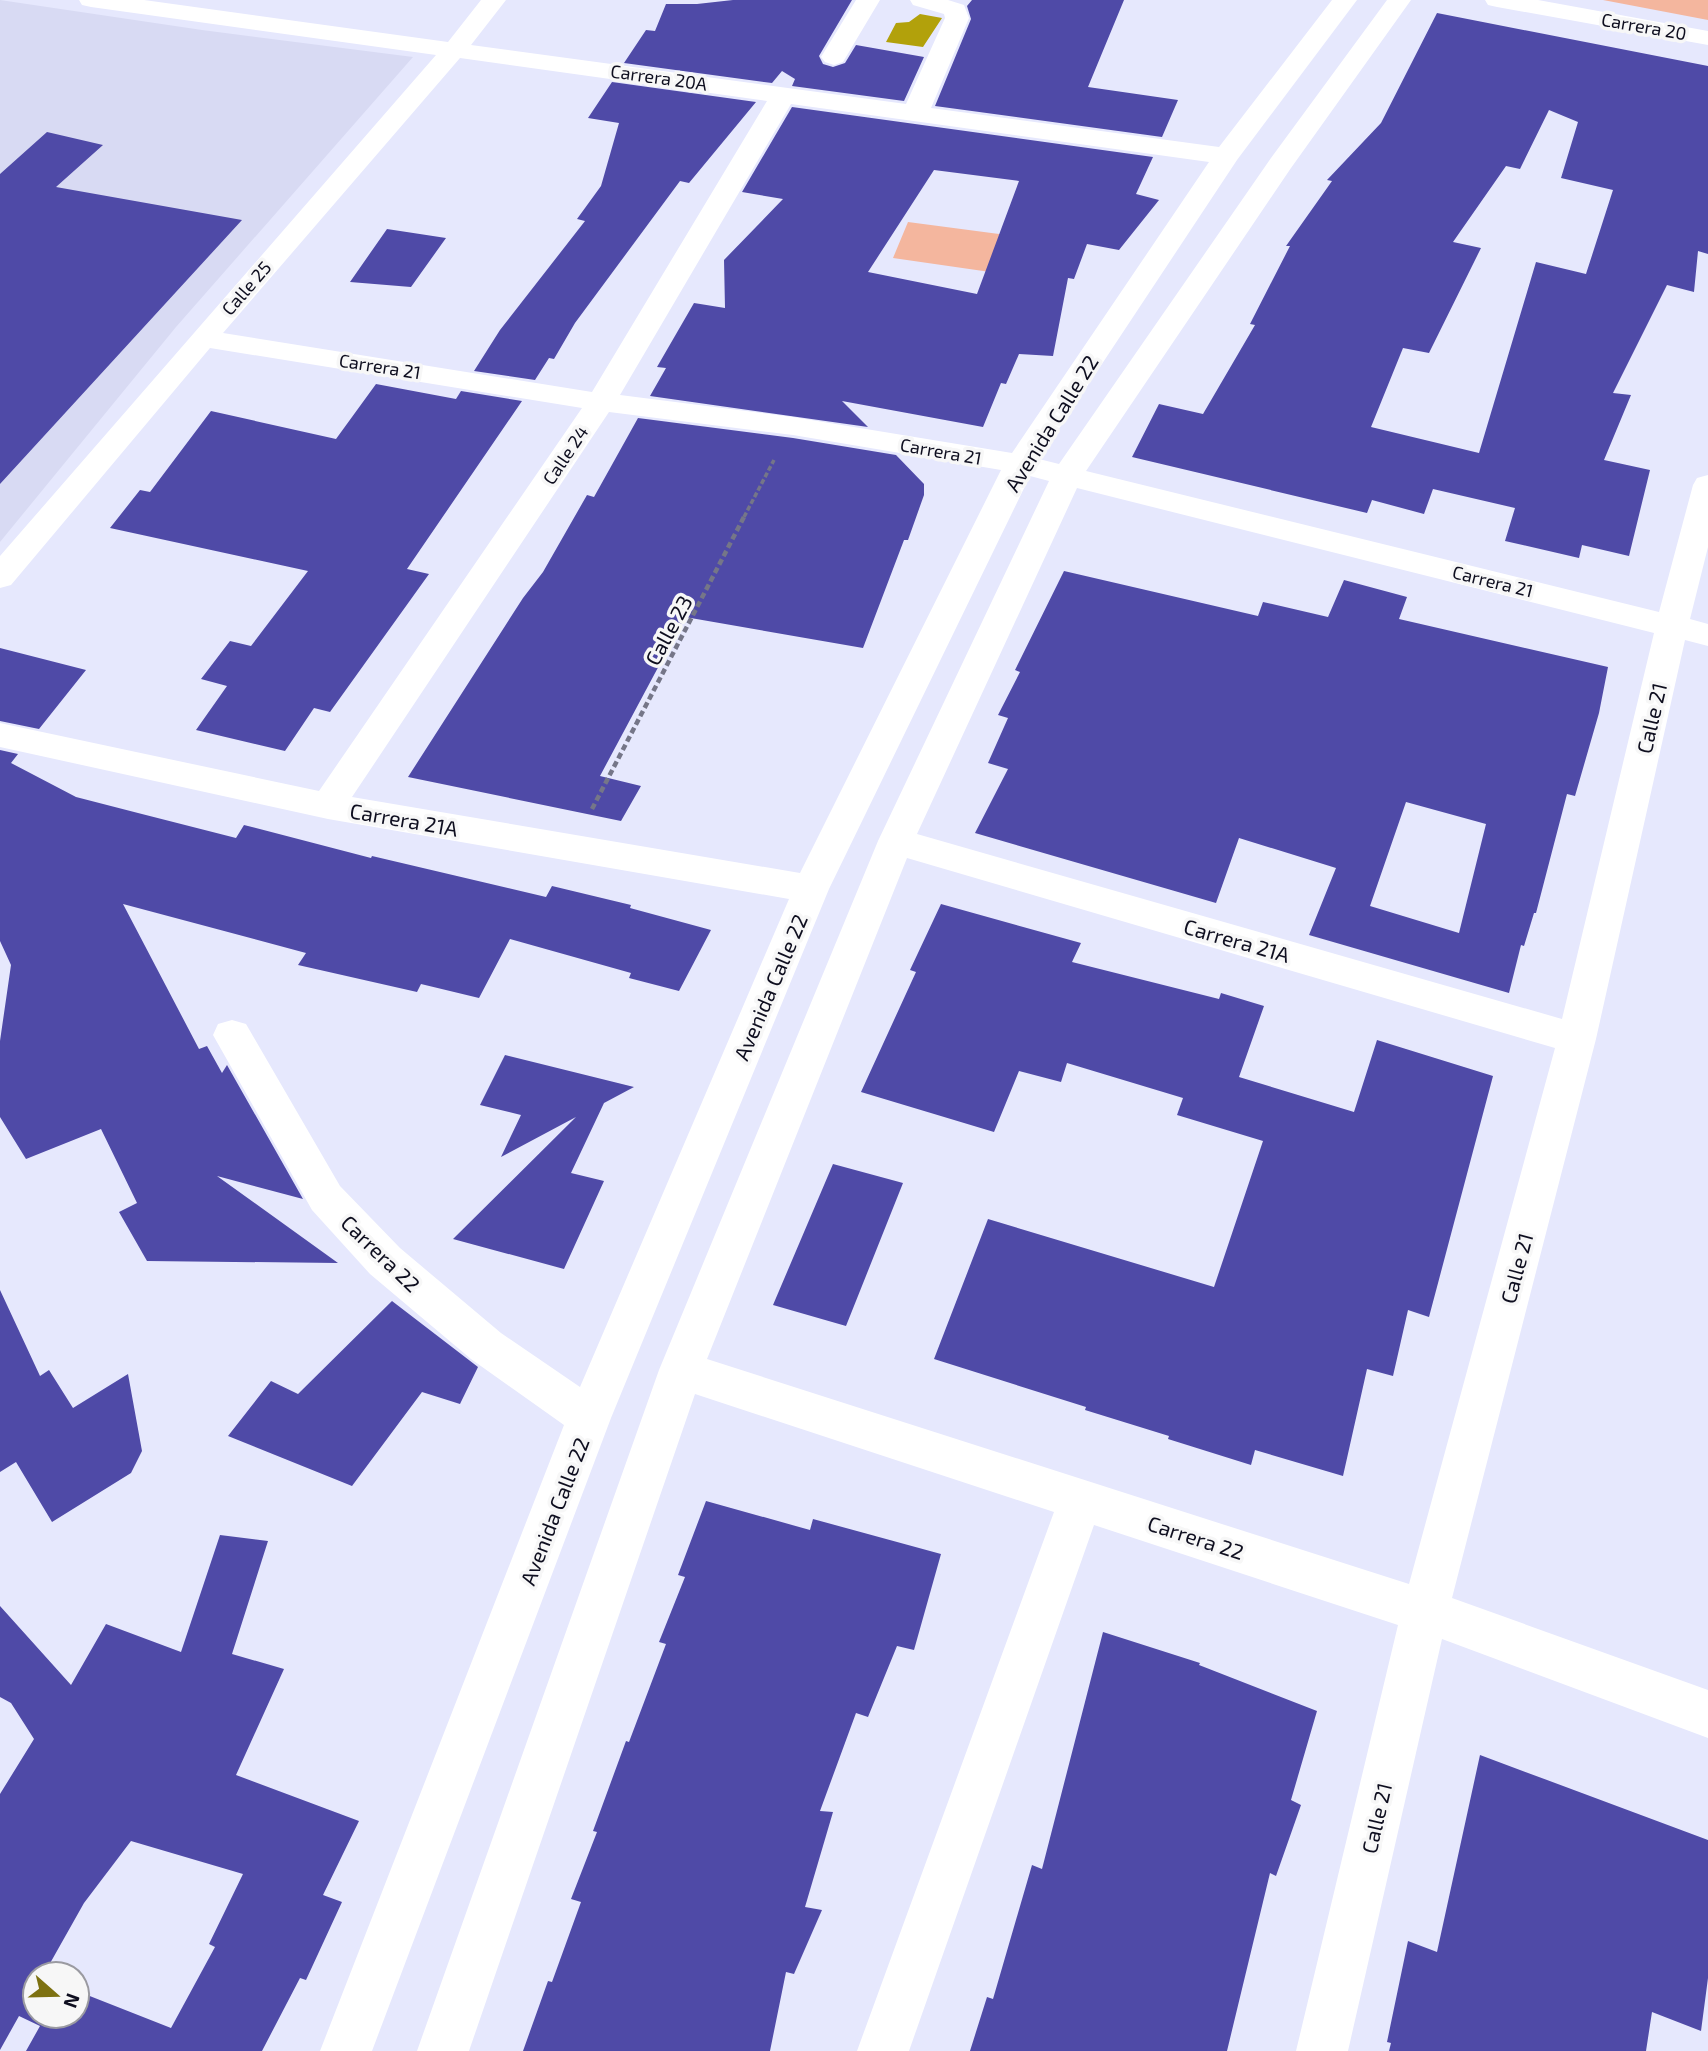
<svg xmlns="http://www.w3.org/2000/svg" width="1708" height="2051" font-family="'Exo 2',sans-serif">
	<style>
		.built { fill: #d8daf3 }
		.green { fill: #f4b69e }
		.water { fill: #b2a10b }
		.building { fill: #4f4aa7; fill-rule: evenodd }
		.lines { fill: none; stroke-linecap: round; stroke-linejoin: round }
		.path-far1 { stroke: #757688; stroke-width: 3.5; stroke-dasharray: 5 2.5; stroke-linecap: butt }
		.path { stroke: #757688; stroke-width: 4.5; stroke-dasharray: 6 3.5; stroke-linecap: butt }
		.minor { fill: #fff; fill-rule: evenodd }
		.labels { text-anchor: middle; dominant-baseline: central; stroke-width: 7; stroke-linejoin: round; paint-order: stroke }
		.far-street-label { font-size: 18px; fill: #0e0e1f; stroke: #f7f7f7 }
		.street-label { font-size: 21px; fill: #0e0e1f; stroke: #f7f7f7 }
	</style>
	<rect width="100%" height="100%" fill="#e6e8fd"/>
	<path class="built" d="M 0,0 L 202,30 L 413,57 L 176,327 L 0,542 Z"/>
	<path class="green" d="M 1603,0 L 1708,0 L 1708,20 Z
		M 908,222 L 1022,237 L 1004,274 L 893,258 Z"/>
	<path class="water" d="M 920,14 L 942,18 L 923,47 L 886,42 L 896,23 L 909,22 Z"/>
	<path class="building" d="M 733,0 L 852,0 L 819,56 L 823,64 L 833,67 L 845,63 L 856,45 L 924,57 L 904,101 L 792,86 L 795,79 L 782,71 L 772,83 L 624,63 L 646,30 L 655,31 L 666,4 L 697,4 Z
		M 972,0 L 1124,0 L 1088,87 L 1178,100 L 1162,137 L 935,106 L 971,19 L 967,6 Z
		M 1437,13 L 1708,66 L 1708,254 L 1698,251 L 1694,292 L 1667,285 L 1613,393 L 1631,395 L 1604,460 L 1650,470 L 1629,556 L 1582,545 L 1579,558 L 1505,541 L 1515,508 L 1433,489 L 1424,514 L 1372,500 L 1367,513 L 1132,457 L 1159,404 L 1203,414 L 1255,325 L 1250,324 L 1290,246 L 1286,246 L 1332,181 L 1327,180 L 1381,123 ZM 1549,110 L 1578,122 L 1561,178 L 1613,190 L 1586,274 L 1536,262 L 1479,453 L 1371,427 L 1403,348 L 1429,353 L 1481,248 L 1453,242 L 1506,166 L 1520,169 Z
		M 612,82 L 756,102 L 689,183 L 680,181 L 575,323 L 554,359 L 549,358 L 535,380 L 474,371 L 500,330 L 585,221 L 577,219 L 601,186 L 619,123 L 588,118 Z
		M 792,107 L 1153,157 L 1136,194 L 1159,200 L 1119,250 L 1087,244 L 1074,279 L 1068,278 L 1053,356 L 1019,354 L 1006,384 L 1001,383 L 983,427 L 842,401 L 868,427 L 650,396 L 666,368 L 657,367 L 694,303 L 725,308 L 724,260 L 783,199 L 742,192 ZM 934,170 L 1019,181 L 977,294 L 868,272 Z
		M 47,132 L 103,145 L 56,187 L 242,220 L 0,484 L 0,174 Z
		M 387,229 L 446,238 L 411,287 L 350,282 Z
		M 376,384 L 456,399 L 461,391 L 522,401 L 407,569 L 429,574 L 330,712 L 314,708 L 285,751 L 196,730 L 227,686 L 201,679 L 230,641 L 251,646 L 308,571 L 110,528 L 140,490 L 150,492 L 211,411 L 336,439 Z
		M 638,418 L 793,438 L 896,455 L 924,484 L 924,495 L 908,540 L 904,540 L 863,648 L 685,617 L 600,776 L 641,786 L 621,821 L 408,777 L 523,598 L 543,572 L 587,495 L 594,497 Z
		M 1064,571 L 1258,616 L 1263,602 L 1328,617 L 1344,580 L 1407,597 L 1399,619 L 1608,667 L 1599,713 L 1575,796 L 1567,794 L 1536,913 L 1534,913 L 1524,946 L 1521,945 L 1509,993 L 1309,935 L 1336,868 L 1239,838 L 1216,903 L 975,833 L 1008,769 L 988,763 L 1008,718 L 998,715 L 1020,672 L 1015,670 ZM 1406,802 L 1486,824 L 1459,933 L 1370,906 Z
		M 0,648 L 86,670 L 39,729 L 0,721 Z
		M 0,750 L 18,754 L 11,763 L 76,797 L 138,813 L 236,838 L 244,825 L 371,858 L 372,856 L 546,897 L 552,886 L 631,905 L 630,908 L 711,930 L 679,991 L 629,978 L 631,973 L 510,939 L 479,998 L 421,984 L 417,992 L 298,965 L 306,953 L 123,904 L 199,1049 L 207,1046 L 222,1073 L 227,1065 L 303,1199 L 217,1176 L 338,1263 L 147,1261 L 119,1212 L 137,1203 L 101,1129 L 26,1159 L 0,1117 L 0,1041 L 11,965 L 0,941 Z
		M 941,904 L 1081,943 L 1072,962 L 1219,999 L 1221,993 L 1264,1006 L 1239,1077 L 1354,1112 L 1377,1040 L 1493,1076 L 1429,1317 L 1408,1310 L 1393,1376 L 1367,1369 L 1343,1476 L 1255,1450 L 1251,1465 L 1168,1439 L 1169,1436 L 1085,1410 L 1086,1407 L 934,1359 L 988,1219 L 1214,1287 L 1263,1141 L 1177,1115 L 1183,1098 L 1067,1063 L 1061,1082 L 1019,1071 L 994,1132 L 861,1092 L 916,972 L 910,970 Z
		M 505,1055 L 634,1087 L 604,1103 L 571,1173 L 604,1181 L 564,1269 L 453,1239 L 576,1117 L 501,1157 L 521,1115 L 480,1105 Z
		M 833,1164 L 903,1183 L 846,1326 L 773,1305 Z
		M 0,1290 L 40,1376 L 49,1370 L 73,1408 L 128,1374 L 142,1451 L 131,1473 L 52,1522 L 16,1462 L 0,1472 Z
		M 392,1301 L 478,1367 L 460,1404 L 422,1392 L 352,1486 L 228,1436 L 271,1381 L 298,1394 Z
		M 706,1501 L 810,1530 L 813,1519 L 941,1554 L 914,1650 L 897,1646 L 868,1717 L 856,1713 L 820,1811 L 833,1812 L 805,1907 L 822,1910 L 794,1974 L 786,1972 L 770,2051 L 523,2051 L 548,1981 L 552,1982 L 581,1902 L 571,1899 L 597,1832 L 593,1831 L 626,1741 L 629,1742 L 666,1644 L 659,1642 L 685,1577 L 678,1575 Z
		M 220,1535 L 268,1541 L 232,1654 L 284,1669 L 236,1775 L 359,1821 L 323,1895 L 342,1902 L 306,1980 L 300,1978 L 262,2051 L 26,2051 L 40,2026 L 19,2016 L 0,2050 L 0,1794 L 34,1739 L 11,1703 L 0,1697 L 0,1606 L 71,1685 L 106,1624 L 181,1652 ZM 131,1841 L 243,1874 L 209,1944 L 215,1947 L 171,2028 L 77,1991 L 77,2016 L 35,2016 L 35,1974 L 44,1974 L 84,1903 Z
		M 1103,1632 L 1200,1663 L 1199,1665 L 1317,1711 L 1291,1800 L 1301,1805 L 1276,1876 L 1270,1873 L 1227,2051 L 970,2051 L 987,1997 L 993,1999 L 1032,1865 L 1042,1869 Z
		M 1480,1755 L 1708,1840 L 1708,1978 L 1701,2031 L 1652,2012 L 1646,2051 L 1389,2051 L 1391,2043 L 1387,2042 L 1408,1941 L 1437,1952 Z"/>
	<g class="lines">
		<path class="path-far1" d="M 744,517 L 774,460"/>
		<path class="path" d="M 592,809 L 745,515"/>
		<path class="minor" d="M 79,0 L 144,0 L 448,42 L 481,0 L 506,0 L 471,45 L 906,104 L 945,18 L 944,14 L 913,5 L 910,0 L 948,0 L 964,5 L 969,18 L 931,108 L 1219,147 L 1332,0 L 1357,0 L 1237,160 L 1039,459 L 1059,464 L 1271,158 L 1387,0 L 1411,0 L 1291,168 L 1086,471 L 1659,612 L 1693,485 L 1697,478 L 1708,475 L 1708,547 L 1690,619 L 1708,624 L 1708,646 L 1685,640 L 1596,1039 L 1452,1598 L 1708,1690 L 1708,1738 L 1442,1639 L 1348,2051 L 1296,2051 L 1398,1625 L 1094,1525 L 909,2051 L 857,2051 L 1054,1512 L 695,1394 L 469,2051 L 417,2051 L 659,1370 L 878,841 L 1049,481 L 1030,476 L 829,889 L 611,1418 L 372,2051 L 320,2051 L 564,1425 L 471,1359 L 370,1274 L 312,1210 L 213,1035 L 218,1024 L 232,1020 L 246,1024 L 340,1186 L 400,1248 L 501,1333 L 580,1387 L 789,899 L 328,819 L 0,747 L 0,723 L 319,791 L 582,408 L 210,348 L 11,585 L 0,588 L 0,556 L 436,55 L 91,7 L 82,5 ZM 460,58 L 767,101 L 592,392 L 223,333 ZM 791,104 L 1209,162 L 1012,453 L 793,417 L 620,395 ZM 609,412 L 793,435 L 1001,470 L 800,873 L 352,797 ZM 1077,488 L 1654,633 L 1562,1019 L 917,834 ZM 907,858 L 1555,1048 L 1409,1584 L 707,1359 Z
			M 856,0 L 880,0 L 843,62 L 834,65 L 825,62 L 821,57 Z
			M 1485,0 L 1538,0 L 1708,31 L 1708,45 L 1497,7 L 1488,5 Z"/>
	</g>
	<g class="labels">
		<g class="far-street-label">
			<text transform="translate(1644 26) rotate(10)">Carrera 20</text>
			<text transform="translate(659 77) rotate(8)">Carrera 20A</text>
			<text transform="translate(246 288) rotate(-49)">Calle 25</text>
			<text transform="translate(380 366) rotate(9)">Carrera 21</text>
			<text transform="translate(941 451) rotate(10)">Carrera 21</text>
			<text transform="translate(565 455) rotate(-56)">Calle 24</text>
			<text transform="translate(1493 581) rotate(14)">Carrera 21</text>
		</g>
		<g class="street-label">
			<text transform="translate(1051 423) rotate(-58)">Avenida Calle 22</text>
			<text transform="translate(668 630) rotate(-62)">Calle 23</text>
			<text transform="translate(1651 718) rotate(-77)">Calle 21</text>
			<text transform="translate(404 819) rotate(10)">Carrera 21A</text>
			<text transform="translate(1237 940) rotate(16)">Carrera 21A</text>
			<text transform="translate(770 987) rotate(-67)">Avenida Calle 22</text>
			<text transform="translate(381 1253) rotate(44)">Carrera 22</text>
			<text transform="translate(1516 1268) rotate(-75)">Calle 21</text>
			<text transform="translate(554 1511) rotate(-69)">Avenida Calle 22</text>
			<text transform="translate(1196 1537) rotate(18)">Carrera 22</text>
			<text transform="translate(1376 1818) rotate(-77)">Calle 21</text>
		</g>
	</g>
	<g transform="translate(56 1995) rotate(110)"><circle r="33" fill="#f7f7f7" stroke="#9a9aa1" stroke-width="2"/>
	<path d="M0-5L12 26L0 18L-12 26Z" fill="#7d7111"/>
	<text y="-10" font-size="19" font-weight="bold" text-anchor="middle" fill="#0e0e1f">N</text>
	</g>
</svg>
